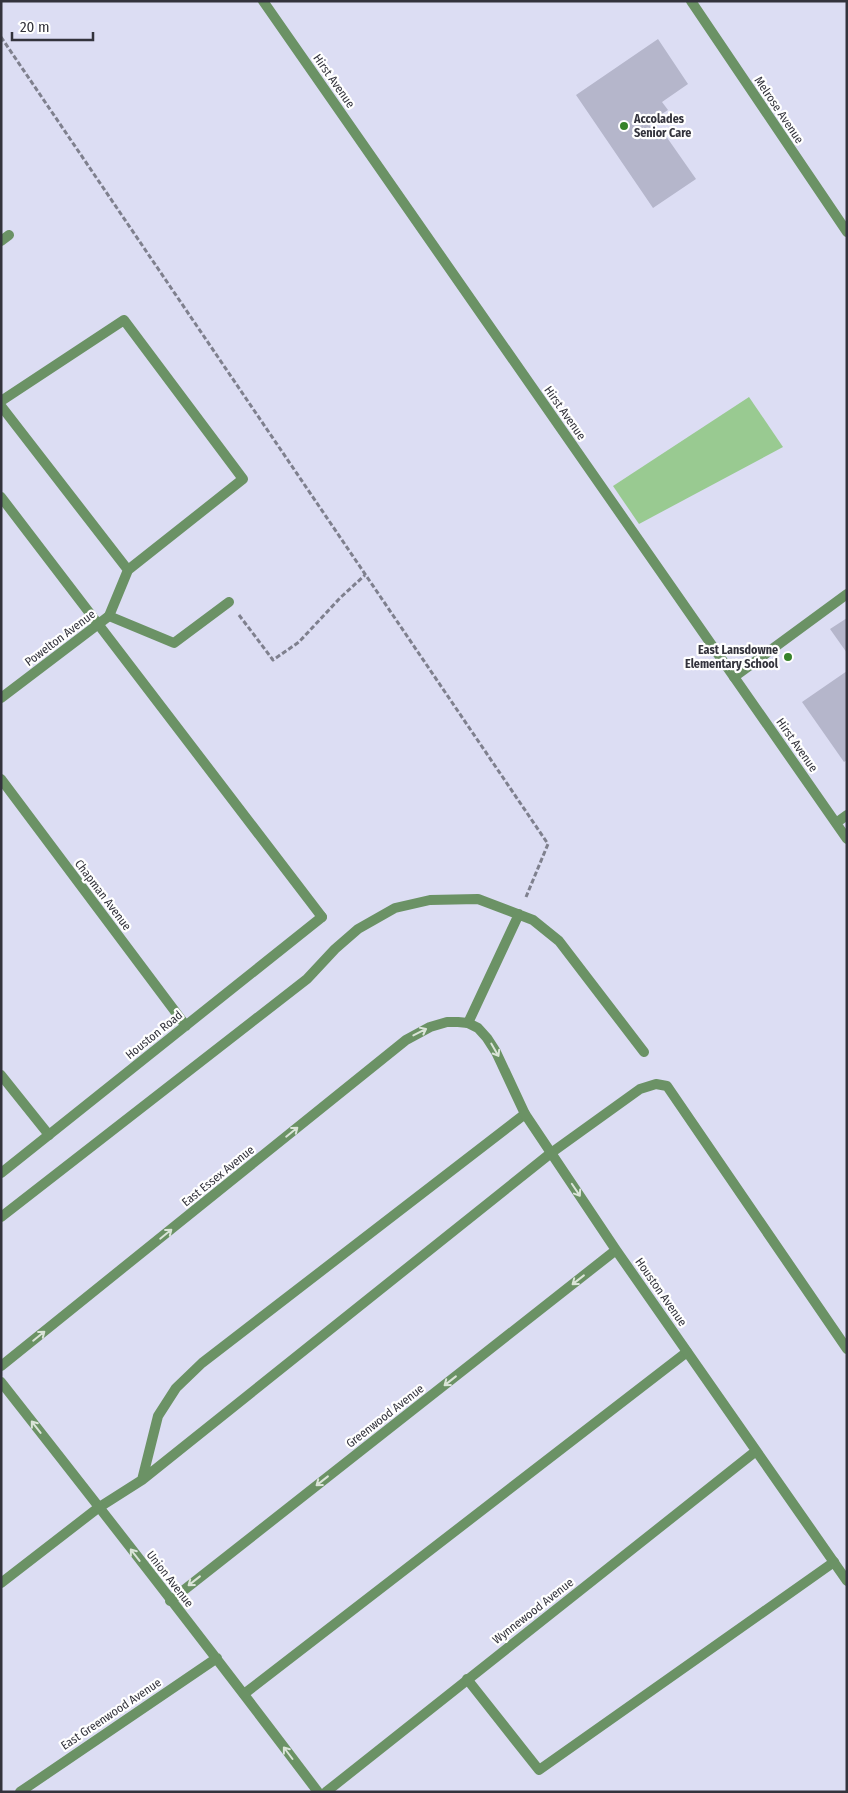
<svg xmlns="http://www.w3.org/2000/svg" width="848" height="1793" font-family="'Fira Sans Condensed',sans-serif">
	<style>
		.green { fill: #99ca91 }
		.building { fill: #b5b6cb }
		.lines { fill: none; stroke-linecap: round; stroke-linejoin: round }
		.path { stroke: #7f808e; stroke-width: 3; stroke-dasharray: 5 2.5; stroke-linecap: butt }
		.lane { stroke: #6b9265; stroke-width: 10 }
		.street { stroke: #6b9265; stroke-width: 10 }
		.oneway { stroke: #dae4d8 }
		.poi-dot { fill: #36822a; stroke: #fff; stroke-width: 2 }
		.labels { text-anchor: middle; dominant-baseline: central; stroke-width: 4.5; stroke-linejoin: round; paint-order: stroke }
		.street-label { font-size: 12px; fill: #33333c; stroke: #fff }
		.poi-label { font-size: 12px; font-weight: bold; fill: #33333c; stroke: #fff; text-anchor: start }
	</style>
	<rect width="100%" height="100%" fill="#dcddf3"/>
	<path class="green" d="M 749,397 L 783,447 L 639,524 L 613,486 Z"/>
	<path class="building" d="M 658,39 L 688,84 L 662,102 L 668,110 L 648,123 L 655,133 L 661,129 L 696,179 L 653,208 L 576,95 Z
		M 847,618 L 847,653 L 830,629 Z
		M 847,671 L 847,760 L 844,762 L 802,702 Z"/>
	<g class="lines">
		<path class="path" d="M 1,37 L 548,844 L 526,897
			M 239,615 L 273,660 L 299,642 L 340,598 L 365,575"/>
		<path class="lane" d="M 1,241 L 9,235
			M 1,401 L 124,320 L 243,479 L 128,570 L 1,406
			M 1,497 L 322,917
			M 128,570 L 109,616 L 174,643 L 229,602
			M 734,677 L 847,594
			M 468,1023 L 519,914
			M 1,1075 L 49,1135
			M 1,1217 L 307,979 L 335,949 L 358,929 L 395,908 L 430,900 L 478,899 L 533,920 L 559,941 L 644,1052
			M 142,1480 L 158,1416 L 176,1388 L 202,1363 L 525,1114
			M 1,1583 L 98,1508 L 142,1480 L 551,1153 L 640,1089 L 656,1084 L 667,1086 L 847,1349
			M 467,1679 L 539,1770 L 834,1562
			M 244,1694 L 687,1352"/>
		<path class="street" d="M 263,1 L 847,839
			M 691,1 L 847,232
			M 1,698 L 109,616
			M 1,779 L 186,1026
			M 836,823 L 847,815
			M 1,1173 L 322,917
			M 1,1366 L 406,1040 L 430,1027 L 447,1022 L 458,1022 L 468,1023 L 478,1028 L 487,1038 L 496,1052 L 525,1114 L 616,1250 L 847,1581
			M 1,1382 C 108,1518 214,1654 318,1792
			M 170,1601 L 616,1250
			M 20,1792 L 217,1658
			M 326,1792 L 756,1451"/>
	</g>
	<defs><path id="oneway-shaft" d="M-6 0H5M1.5-3L5.5 0L1.5 3" fill="none" stroke-width="1.6" stroke-linecap="round" stroke-linejoin="round" transform="scale(1.25)"/></defs>
	<g class="oneway">
		<use href="#oneway-shaft" transform="translate(420 1032) rotate(-27)"/>
		<use href="#oneway-shaft" transform="translate(495 1050) rotate(60)"/>
		<use href="#oneway-shaft" transform="translate(292 1132) rotate(-39)"/>
		<use href="#oneway-shaft" transform="translate(576 1190) rotate(56)"/>
		<use href="#oneway-shaft" transform="translate(166 1234) rotate(-39)"/>
		<use href="#oneway-shaft" transform="translate(578 1280) rotate(142)"/>
		<use href="#oneway-shaft" transform="translate(39 1336) rotate(-39)"/>
		<use href="#oneway-shaft" transform="translate(450 1381) rotate(142)"/>
		<use href="#oneway-shaft" transform="translate(36 1427) rotate(-128)"/>
		<use href="#oneway-shaft" transform="translate(322 1481) rotate(142)"/>
		<use href="#oneway-shaft" transform="translate(135 1555) rotate(-128)"/>
		<use href="#oneway-shaft" transform="translate(194 1581) rotate(142)"/>
		<use href="#oneway-shaft" transform="translate(288 1753) rotate(-127)"/>
	</g>
	<g class="poi-dot">
		<circle cx="624" cy="126" r="5"/>
		<circle cx="788" cy="657" r="5"/>
	</g>
	<g class="labels">
		<g class="street-label">
			<text transform="translate(334 81) rotate(55)">Hirst Avenue</text>
			<text transform="translate(779 110) rotate(56)">Melrose Avenue</text>
			<text transform="translate(565 413) rotate(55)">Hirst Avenue</text>
			<text transform="translate(60 638) rotate(-37)">Powelton Avenue</text>
			<text transform="translate(797 745) rotate(55)">Hirst Avenue</text>
			<text transform="translate(103 895) rotate(53)">Chapman Avenue</text>
			<text transform="translate(154 1035) rotate(-39)">Houston Road</text>
			<text transform="translate(218 1176) rotate(-39)">East Essex Avenue</text>
			<text transform="translate(661 1292) rotate(55)">Houston Avenue</text>
			<text transform="translate(385 1416) rotate(-38)">Greenwood Avenue</text>
			<text transform="translate(170 1579) rotate(52)">Union Avenue</text>
			<text transform="translate(533 1611) rotate(-38)">Wynnewood Avenue</text>
			<text transform="translate(111 1714) rotate(-34)">East Greenwood Avenue</text>
		</g>
		<g class="poi-label">
			<text x="634" y="119">Accolades<tspan x="634" dy="14">Senior Care</tspan></text>
			<text x="778" y="650" text-anchor="end">East Lansdowne<tspan x="778" dy="14">Elementary School</tspan></text>
		</g>
	</g>
	<rect width="848" height="1793" fill="none" stroke="#33333c" stroke-width="5"/>
	<path d="M12 32v8h81v-8" fill="none" stroke="#33333c" stroke-width="2.5"/>
	<text x="20" y="32" font-size="15" fill="#33333c" stroke="#ffffff" stroke-width="4" paint-order="stroke">20 m</text>
</svg>
